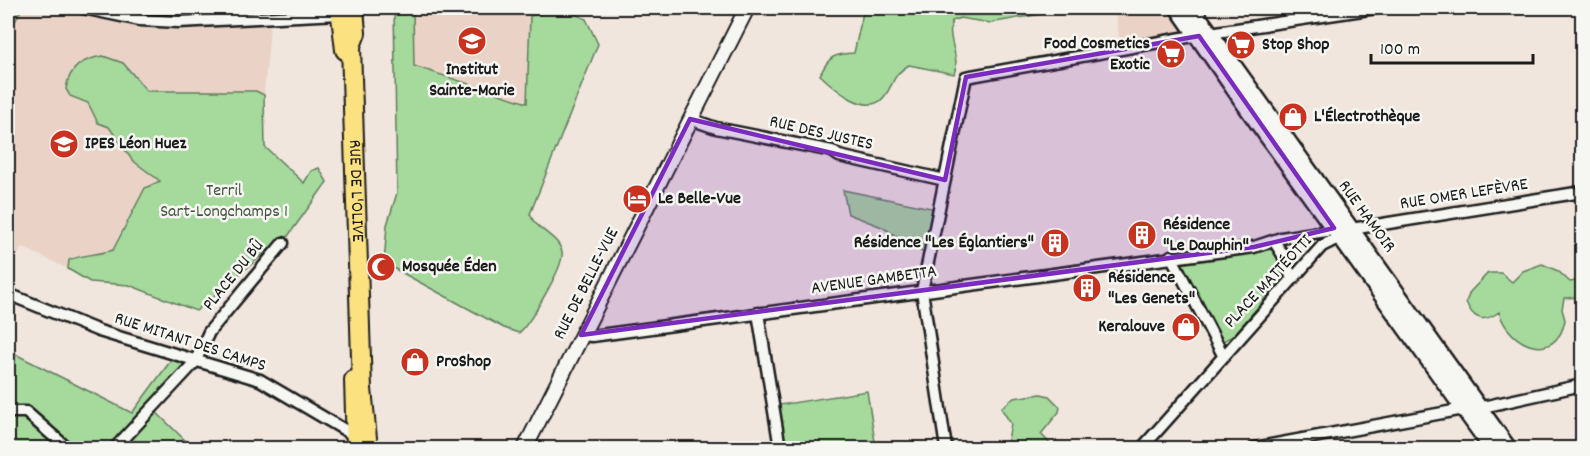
<svg xmlns="http://www.w3.org/2000/svg" width="1590" height="456" font-family="Dekko,sans-serif">
	<style>
		.built { fill: #ead3c6 }
		.green { fill: #a5da9c; stroke: #607b5c; stroke-width: 1.5 }
		.lines { fill: none; stroke-linecap: round; stroke-linejoin: round }
		.minor-casing { stroke: #1c1c1c; stroke-width: 15 }
		.tertiary-casing { stroke: #1c1c1c; stroke-width: 18 }
		.secondary-casing { stroke: #1c1c1c; stroke-width: 20 }
		.primary-casing { stroke: #1c1c1c; stroke-width: 22 }
		.minor { stroke: #f6f6f2; stroke-width: 10 }
		.tertiary { stroke: #f6f6f2; stroke-width: 14 }
		.secondary { stroke: #f6f6f2; stroke-width: 15 }
		.primary { stroke: #fbe180; stroke-width: 18 }
		.marked { fill: #7b2cbf; fill-opacity: 0.2; stroke: #7b2cbf; stroke-width: 4.5; stroke-linejoin: round }
		.labels { text-anchor: middle; dominant-baseline: central; stroke-width: 5; stroke-linejoin: round; paint-order: stroke }
		.poi-label { font-size: 18px; font-weight: bold; fill: #1c1c1c; stroke: #f6f6f2; text-anchor: start }
		.street-label { font-size: 18px; fill: #1c1c1c; stroke: #f6f6f2 }
		.park-label { font-size: 18px; fill: #455542; stroke: #f6f6f2 }
	</style>
	<rect width="100%" height="100%" fill="#f1e6de"/>
	<filter id="ink" filterUnits="userSpaceOnUse"><feTurbulence type="fractalNoise" baseFrequency=".0167" numOctaves="2"/><feDisplacementMap in="SourceGraphic" scale="12" xChannelSelector="R" yChannelSelector="G"/><feConvolveMatrix kernelMatrix="1 2 1 2 8 2 1 2 1" color-interpolation-filters="sRGB"/></filter>
	<g filter="url(#ink)">
		<path class="built" d="M 22,8 L 83,8 L 140,20 L 270,17 L 270,28 L 264,95 L 256,91 L 147,91 L 123,63 L 70,96 L 88,103 L 98,123 L 109,127 L 132,160 L 161,182 L 121,231 L 113,250 L 91,257 L 75,256 L 69,260 L 68,269 L 22,247 L 8,275 L 8,35 Z
			M 174,8 L 335,8 L 174,14 Z
			M 413,8 L 531,8 L 527,104 L 414,66 Z
			M 1114,8 L 1166,8 L 1182,30 L 1120,42 Z"/>
		<path class="green" d="M 8,8 L 22,8 L 8,35 Z
			M 394,8 L 413,8 L 414,66 L 527,103 L 530,16 L 563,8 L 586,19 L 598,44 L 530,214 C 535,230 558,235 562,252 C 565,265 530,323 519,333 L 504,328 L 384,263 L 387,225 L 397,193 Z
			M 864,8 L 1047,8 L 1041,14 L 990,23 L 960,18 L 952,21 C 946,40 961,56 954,74 L 909,65 C 891,76 895,83 884,97 C 867,118 834,88 820,75 C 829,56 834,54 854,53 Z
			M 103,56 L 123,63 L 147,91 L 256,91 L 264,95 L 265,147 L 304,183 L 311,171 L 319,168 L 327,182 L 283,243 L 279,241 L 196,311 L 129,285 L 90,282 L 68,269 L 69,260 C 75,256 102,254 113,250 L 145,188 L 160,181 L 132,160 L 109,127 L 98,123 L 88,103 L 70,96 L 66,89 C 69,67 83,59 103,56 Z
			M 843,190 L 936,209 L 927,254 L 916,249 L 882,227 L 848,214 Z
			M 1275,249 L 1287,273 L 1233,336 L 1223,341 L 1181,266 L 1187,261 Z
			M 1542,264 L 1558,271 L 1570,282 L 1582,280 L 1582,297 L 1564,298 L 1562,309 L 1565,320 C 1557,364 1510,348 1499,312 C 1484,323 1473,320 1466,302 L 1470,292 L 1488,273 L 1501,273 L 1512,282 L 1523,271 Z
			M 15,354 L 132,413 L 175,355 L 195,362 L 152,408 L 193,448 L 8,448 L 8,358 L 11,360 Z
			M 867,391 L 876,448 L 780,448 L 773,406 Z
			M 1041,394 L 1049,396 L 1060,407 L 1059,412 L 1041,434 L 1054,448 L 1018,448 L 1008,440 L 1011,424 L 1001,408 L 1014,398 Z"/>
		<g class="lines">
			<g class="minor-casing">
				<path id="minor" d="M 83,8 L 140,20 L 178,22 L 340,14 L 345,17
					M 690,119 L 716,128 L 832,151 L 839,156 L 945,180
					M 1274,241 L 1283,255 L 1292,279
					M 1171,256 L 1223,355
					M 8,294 L 99,331 L 260,380 L 355,436
					M 758,313 L 780,448
					M 581,335 L 592,336 L 1254,247 L 1281,238 L 1339,229
					M 1478,408 L 1582,385
					M 8,412 L 26,412 L 67,448
					M 115,448 L 195,362 L 209,332 L 283,243
					M 946,448 L 922,291 L 966,77 L 1210,33 L 1376,8
					M 1142,448 L 1322,246 L 1340,237 L 1345,230 L 1582,192
					M 1254,448 L 1464,409"/>
			</g>
			<g class="tertiary-casing">
				<path id="tertiary" d="M 525,448 L 747,8"/>
			</g>
			<g class="secondary-casing">
				<path id="secondary" d="M 1178,8 L 1258,123 L 1492,448
					M 1192,8 L 1508,448"/>
			</g>
			<g class="primary-casing">
				<g id="primary">
					<path d="M 340,8 L 345,50"/>
					<path id="s1" d="M 354,8 L 356,33 L 351,46 L 362,389 L 368,448"/>
					<path d="M 354,380 L 356,448"/>
				</g>
			</g>
			<use href="#minor" class="minor"/>
			<use href="#tertiary" class="tertiary"/>
			<use href="#secondary" class="secondary"/>
			<use href="#primary" class="primary"/>
		</g>
	</g>
	<path class="marked" d="M 1199,36 L 1334,228 L 1254,247 L 581,335 L 690,119 L 945,180 L 966,77 Z"/>
	<defs>
		<g id="school-disc" transform="scale(1.5)"><circle r="9.5" fill="#c8321e" stroke="#f6f6f2"/><path d="M0-5L7-2L0 1L-7-2ZM-4 1L0 2.5L4 1V4Q0 6-4 4Z" fill="#fff"/></g>
		<g id="supermarket-disc" transform="scale(1.5)"><circle r="9.5" fill="#c8321e" stroke="#f6f6f2"/><path d="M-6-5.5h2.5l.6 2H6L4.5 2H-2.5L-4.4-4H-6ZM-1.5 3.2a1.3 1.3 0 1 0 .1 0ZM3 3.2a1.3 1.3 0 1 0 .1 0Z" fill="#fff"/></g>
		<g id="shop-disc" transform="scale(1.5)"><circle r="9.5" fill="#c8321e" stroke="#f6f6f2"/><path d="M-5-2.5h2.3a2.7 3.5 0 0 1 5.4 0H5L5.5 6h-11ZM-1.5-2.5h3a1.5 2.3 0 0 0-3 0Z" fill="#fff"/></g>
		<g id="hotel-disc" transform="scale(1.5)"><circle r="9.5" fill="#c8321e" stroke="#f6f6f2"/><path d="M-6-4.5h1.5V1H6V5H4.5V3h-9V5H-6ZM-4 0a1.8 1.8 0 1 1 3.6 0ZM.5 0V-2.5h3Q6-2.5 6 0Z" fill="#fff"/></g>
		<g id="building-disc" transform="scale(1.5)"><circle r="9.5" fill="#c8321e" stroke="#f6f6f2"/><path d="M-4-6H4V6H1V3H-1V6H-4ZM-2.5-4.3h1.7v1.8h-1.7ZM.8-4.3h1.7v1.8H.8ZM-2.5-1h1.7V.8h-1.7ZM.8-1h1.7V.8H.8Z" fill="#fff"/></g>
		<g id="mosque-disc" transform="scale(1.5)"><circle r="9.5" fill="#c8321e" stroke="#f6f6f2"/><path d="M3.5-4.9A6 6 0 1 0 3.5 4.9A5 5 0 1 1 3.5-4.9Z" fill="#fff"/></g>
	</defs>
	<g fill-rule="evenodd">
		<use href="#school-disc" x="472" y="41"/>
		<use href="#supermarket-disc" x="1241" y="45"/>
		<use href="#supermarket-disc" x="1171" y="54"/>
		<use href="#shop-disc" x="1293" y="117"/>
		<use href="#school-disc" x="64" y="144"/>
		<use href="#hotel-disc" x="637" y="199"/>
		<use href="#building-disc" x="1142" y="235"/>
		<use href="#building-disc" x="1055" y="243"/>
		<use href="#mosque-disc" x="381" y="267"/>
		<use href="#building-disc" x="1087" y="288"/>
		<use href="#shop-disc" x="1186" y="327"/>
		<use href="#shop-disc" x="415" y="362"/>
	</g>
	<g class="labels">
		<g class="poi-label">
			<text x="1150" y="44" text-anchor="end">Food Cosmetics<tspan x="1150" dy="21">Exotic</tspan></text>
			<text x="1262" y="45">Stop Shop</text>
			<text x="472" y="70" text-anchor="middle">Institut<tspan x="472" dy="21">Sainte-Marie</tspan></text>
			<text x="1314" y="117">L'Électrothèque</text>
			<text x="85" y="144">IPES Léon Huez</text>
			<text x="658" y="199">Le Belle-Vue</text>
			<text x="1163" y="225">Résidence<tspan x="1163" dy="21">"Le Dauphin"</tspan></text>
			<text x="1034" y="243" text-anchor="end">Résidence "Les Églantiers"</text>
			<text x="402" y="267">Mosquée Éden</text>
			<text x="1108" y="278">Résidence<tspan x="1108" dy="21">"Les Genets"</tspan></text>
			<text x="1165" y="327" text-anchor="end">Keralouve</text>
			<text x="436" y="362">ProShop</text>
		</g>
		<g class="street-label">
			<text transform="translate(821 134) rotate(13)">RUE DES JUSTES</text>
			<text stroke="none"><textPath href="#s1" startOffset="184">RUE DE L'OLIVE</textPath></text>
			<text transform="translate(1464 195) rotate(-9)">RUE OMER LEFÈVRE</text>
			<text transform="translate(1366 217) rotate(54)">RUE HAMOIR</text>
			<text transform="translate(234 276) rotate(-51)">PLACE DU BÛ</text>
			<text transform="translate(874 281) rotate(-8)">AVENUE GAMBETTA</text>
			<text transform="translate(1269 282) rotate(-47)">PLACE MATTÉOTTI</text>
			<text transform="translate(587 284) rotate(-63)">RUE DE BELLE-VUE</text>
			<text transform="translate(190 343) rotate(18)">RUE MITANT DES CAMPS</text>
		</g>
		<g class="park-label">
			<text x="224" y="191">Terril<tspan x="224" dy="21">Sart-Longchamps 1</tspan></text>
		</g>
	</g>
	<rect width="1590" height="456" fill="none" stroke="#f6f6f2" stroke-width="30"/>
	<rect x="15" y="15" width="1560" height="426" fill="none" stroke="#1c1c1c" stroke-width="2" filter="url(#ink)"/>
	<path d="M1371 54v9h162v-9" fill="none" stroke="#1c1c1c" stroke-width="3"/>
	<text x="1380" y="54" font-size="18" fill="#1c1c1c" stroke="#f6f6f2" stroke-width="4.5" paint-order="stroke">100 m</text>
</svg>
